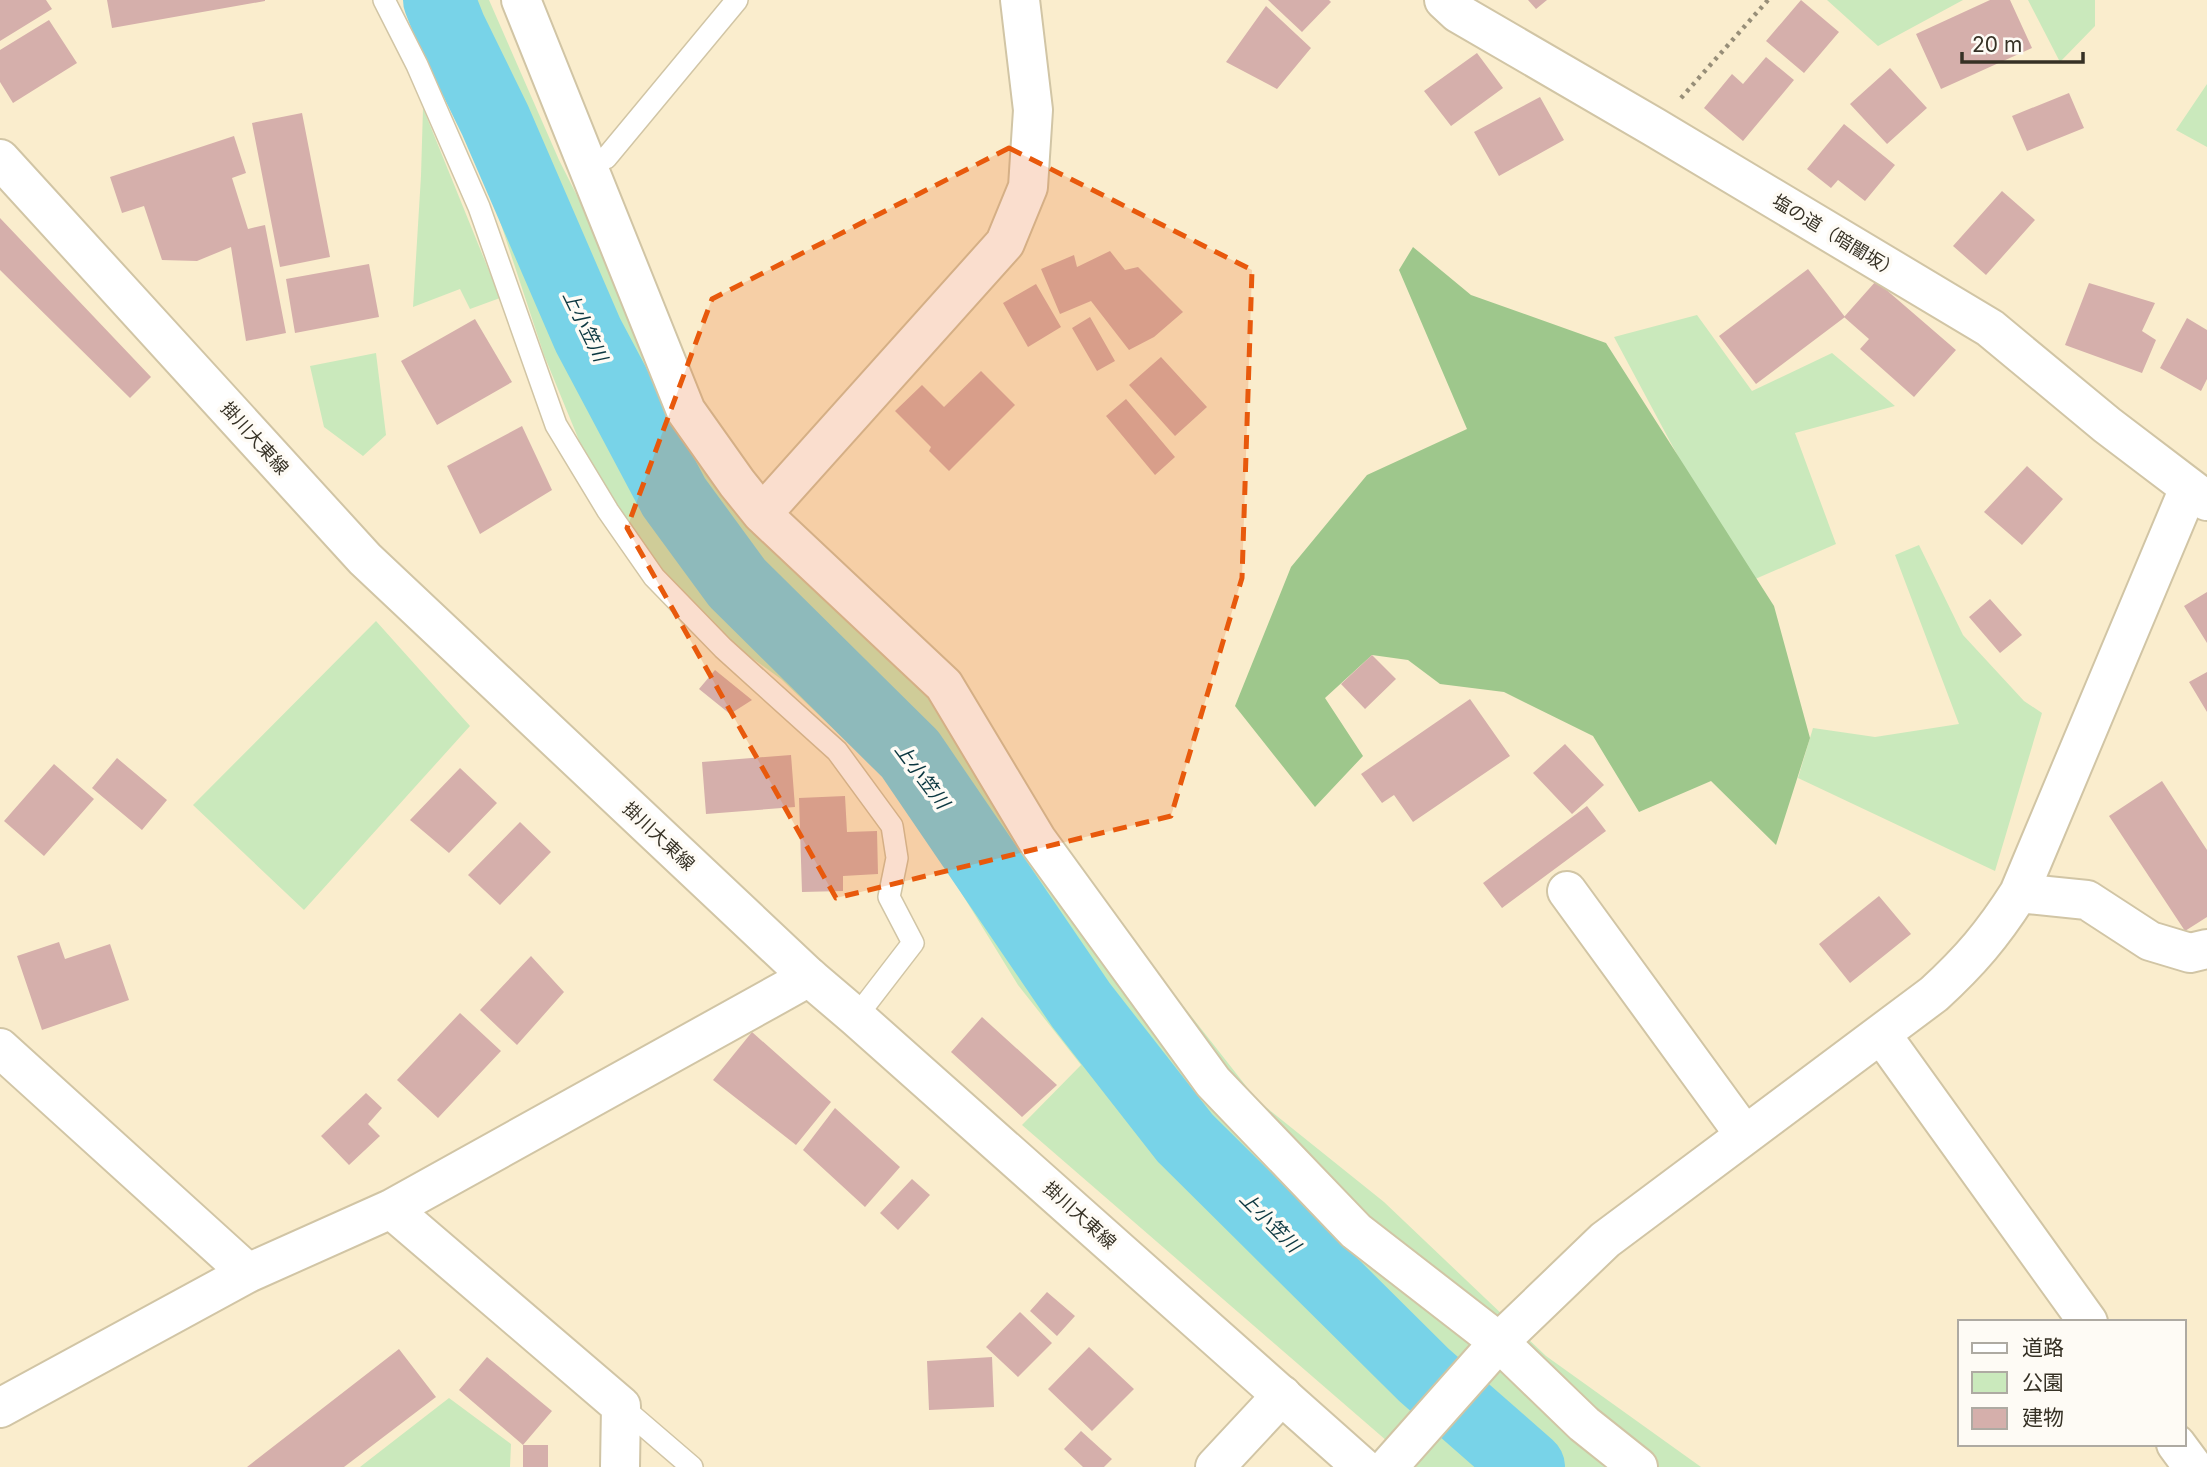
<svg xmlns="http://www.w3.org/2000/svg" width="2207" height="1467" font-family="Inter,'Noto Sans JP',sans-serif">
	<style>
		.green { fill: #cae9bc }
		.forest { fill: #9ec78c }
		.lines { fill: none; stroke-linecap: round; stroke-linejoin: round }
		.river { stroke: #78d3e8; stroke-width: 72 }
		.building { fill: #d5afab }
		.lane-casing { stroke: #d1c5a5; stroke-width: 24 }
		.street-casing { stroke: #d1c5a5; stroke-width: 42 }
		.primary-casing { stroke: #d1c5a5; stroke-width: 42 }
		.path { stroke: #978e78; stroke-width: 4.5; stroke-dasharray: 3.5 5; stroke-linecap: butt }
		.lane { stroke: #fff; stroke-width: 21 }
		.street { stroke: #fff; stroke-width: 38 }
		.primary { stroke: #fff; stroke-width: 38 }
		.marked { fill: #e8590c; fill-opacity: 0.2; stroke: #e8590c; stroke-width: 5; stroke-dasharray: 14 9; stroke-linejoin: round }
		.labels { text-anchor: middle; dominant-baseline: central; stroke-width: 7; stroke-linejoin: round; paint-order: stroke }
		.street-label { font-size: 18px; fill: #363125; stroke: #fefbf5 }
		.water-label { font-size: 19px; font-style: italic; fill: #0b3740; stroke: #fefbf5 }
	</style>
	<rect width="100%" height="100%" fill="#faedcd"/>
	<path class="green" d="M 404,0 L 489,0 L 559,160 L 686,411 L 987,756 L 1257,1100 L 1384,1202 L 1546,1356 L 1701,1467 L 1417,1467 L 1022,1125 L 1081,1065 L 1018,985 L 898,790 L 781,679 L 684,609 L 608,511 L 544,355 L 492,197 Z
		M 1827,0 L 1963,0 L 1878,46 Z
		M 2028,0 L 2095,0 L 2095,26 L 2060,62 Z
		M 2207,84 L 2207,147 L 2176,130 Z
		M 423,108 L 500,298 L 470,309 L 460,289 L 413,307 L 421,176 Z
		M 1697,315 L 1752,391 L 1832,353 L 1895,406 L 1795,433 L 1836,544 L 1746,583 L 1614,337 Z
		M 376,353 L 386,435 L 363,456 L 324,427 L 310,366 Z
		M 1919,545 L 1963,635 L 2024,701 L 2042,713 L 1995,871 L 1798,778 L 1813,728 L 1875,737 L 1959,724 L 1895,555 Z
		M 376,621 L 470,726 L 304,910 L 193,805 Z
		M 449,1398 L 511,1444 L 510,1467 L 360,1467 Z"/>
	<path class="forest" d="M 1413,247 L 1471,295 L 1606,343 L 1774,606 L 1810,738 L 1776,845 L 1711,781 L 1639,812 L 1593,736 L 1504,692 L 1440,684 L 1408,660 L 1372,655 L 1325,698 L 1363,756 L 1315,807 L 1235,706 L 1291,567 L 1367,475 L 1467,429 L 1399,270 Z"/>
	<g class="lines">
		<path class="river" d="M 439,0 L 450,28 L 495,120 L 588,335 L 674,497 L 737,583 L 910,754 L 1081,1005 L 1185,1138 L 1424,1375 L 1529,1467"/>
	</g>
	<path class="building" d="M 0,0 L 46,0 L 52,9 L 0,41 Z
		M 107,0 L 265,0 L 265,1 L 112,28 Z
		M 1268,0 L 1329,0 L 1331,2 L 1302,32 Z
		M 1528,0 L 1547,0 L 1536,9 Z
		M 1801,0 L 1839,32 L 1804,73 L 1766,41 Z
		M 1990,0 L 2010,0 L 2032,48 L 1941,89 L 1916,34 Z
		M 1266,6 L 1311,48 L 1277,89 L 1226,62 Z
		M 49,20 L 77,63 L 13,103 L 0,82 L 0,50 Z
		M 1477,53 L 1503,88 L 1451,126 L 1424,91 Z
		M 1766,57 L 1794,80 L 1743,141 L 1704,108 L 1732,74 L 1743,84 Z
		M 1890,68 L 1927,108 L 1887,144 L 1850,104 Z
		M 2069,93 L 2084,128 L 2027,151 L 2012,116 Z
		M 1540,97 L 1564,140 L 1499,176 L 1474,132 Z
		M 302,113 L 330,257 L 280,267 L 252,123 Z
		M 1844,124 L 1895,165 L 1865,201 L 1838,180 L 1831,188 L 1807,169 Z
		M 234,136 L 246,173 L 232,178 L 248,229 L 265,225 L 286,333 L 246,341 L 231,247 L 197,261 L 162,260 L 144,206 L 122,213 L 110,177 Z
		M 2002,191 L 2035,220 L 1986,275 L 1953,246 Z
		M 0,218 L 151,377 L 130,398 L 0,270 Z
		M 1110,251 L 1125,270 L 1138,267 L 1183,312 L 1154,337 L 1129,350 L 1091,301 L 1060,314 L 1041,269 L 1074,255 L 1077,267 Z
		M 369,264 L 379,317 L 295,333 L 286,279 Z
		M 1808,269 L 1845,317 L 1756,384 L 1719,336 Z
		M 1876,281 L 1956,350 L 1914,397 L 1860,349 L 1869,339 L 1844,317 Z
		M 2089,283 L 2155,303 L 2142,331 L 2156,340 L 2142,373 L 2065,345 Z
		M 1036,284 L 1061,327 L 1028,347 L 1003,303 Z
		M 1090,317 L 1115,361 L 1097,371 L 1072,328 Z
		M 2187,318 L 2207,330 L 2207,379 L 2201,391 L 2160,368 Z
		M 475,319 L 512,382 L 437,425 L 401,361 Z
		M 1161,357 L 1207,407 L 1175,436 L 1129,385 Z
		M 981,371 L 1015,405 L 949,471 L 929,451 L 931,447 L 895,411 L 922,385 L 944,407 Z
		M 1126,399 L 1175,457 L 1155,475 L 1106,416 Z
		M 522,426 L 552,490 L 480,534 L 447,466 Z
		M 2027,466 L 2063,499 L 2022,545 L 1984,512 Z
		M 2207,592 L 2207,643 L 2184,606 Z
		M 1990,599 L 2022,635 L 2000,653 L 1969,617 Z
		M 1372,655 L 1396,679 L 1365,709 L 1341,684 Z
		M 715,670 L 752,700 L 730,714 L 699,689 Z
		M 2207,672 L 2207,712 L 2189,682 Z
		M 1470,699 L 1510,756 L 1413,822 L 1394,795 L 1382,803 L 1361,774 Z
		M 1565,744 L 1604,785 L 1572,814 L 1533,773 Z
		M 791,755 L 795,807 L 706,814 L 702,762 Z
		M 117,758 L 167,800 L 142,830 L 92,788 Z
		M 54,764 L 94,799 L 44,856 L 4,821 Z
		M 460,768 L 497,803 L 449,853 L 410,820 Z
		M 2162,781 L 2207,850 L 2207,917 L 2185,931 L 2109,816 Z
		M 845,796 L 847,832 L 877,831 L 878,874 L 843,876 L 843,891 L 802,892 L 799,798 Z
		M 1587,806 L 1606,831 L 1502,908 L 1483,883 Z
		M 520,822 L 551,852 L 500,905 L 468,875 Z
		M 1879,896 L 1911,934 L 1850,983 L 1819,944 Z
		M 59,942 L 65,959 L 110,944 L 129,1000 L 42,1030 L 17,956 Z
		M 531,956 L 564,992 L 517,1045 L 480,1010 Z
		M 460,1013 L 501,1051 L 438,1118 L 397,1080 Z
		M 982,1017 L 1057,1085 L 1022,1117 L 951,1052 Z
		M 752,1032 L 831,1102 L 796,1145 L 713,1080 Z
		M 366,1093 L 382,1108 L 368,1124 L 380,1136 L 349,1165 L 321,1136 Z
		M 835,1108 L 900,1167 L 865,1207 L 803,1150 Z
		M 912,1179 L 930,1195 L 898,1230 L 880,1213 Z
		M 1047,1292 L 1075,1316 L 1057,1336 L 1030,1311 Z
		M 1020,1312 L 1052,1343 L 1018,1377 L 986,1347 Z
		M 1089,1347 L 1134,1389 L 1092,1431 L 1048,1389 Z
		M 399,1349 L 436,1397 L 344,1467 L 247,1467 Z
		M 487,1357 L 552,1411 L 523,1445 L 459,1390 Z
		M 992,1357 L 994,1407 L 929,1410 L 927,1361 Z
		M 1081,1431 L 1112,1459 L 1104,1467 L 1083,1467 L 1064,1449 Z
		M 523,1445 L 548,1445 L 548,1467 L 523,1467 Z"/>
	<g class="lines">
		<g class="lane-casing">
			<path id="lane" d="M 384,0 L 417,65 L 479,207 L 556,425 L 608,511 L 654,577 L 723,648 L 837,751 L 892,826 L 897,858 L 889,897 L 913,943 L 856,1017
				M 587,164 L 606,158 L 737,0
				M 621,1406 L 692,1467"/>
		</g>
		<g class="street-casing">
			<path id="street" d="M 521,0 L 686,411 L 737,483 L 762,514
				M 1020,0 L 1033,110 L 1028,187 L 1005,243 L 762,514 L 944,685 L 1037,840 L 1213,1082 L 1356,1231 L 1499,1342 L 1584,1424 L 1638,1467
				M 1444,0 L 1458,13 L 1654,127 L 1990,328 L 2107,425 L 2207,501
				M 1567,891 L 1744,1134
				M 2019,893 L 2087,900 L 2150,941 L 2190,953 L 2207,949
				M 1881,1034 L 2088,1322
				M 0,1048 L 248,1273
				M 391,1209 L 621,1406 L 620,1467
				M 0,1408 L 248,1273 L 391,1209 L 809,977
				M 2176,1444 L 2193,1467
				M 1215,1467 L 1282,1395
				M 1388,1467 L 1499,1342 L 1605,1240 L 1934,994 C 1970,961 1993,934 2019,893 L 2189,488"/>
		</g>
		<g class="primary-casing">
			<path id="primary" d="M 0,159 L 365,559 L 809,977 L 856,1017 L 1362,1467"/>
		</g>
		<path class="path" d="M 1681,98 L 1768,0"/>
		<use href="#lane" class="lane"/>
		<use href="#street" class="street"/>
		<use href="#primary" class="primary"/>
	</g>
	<path class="marked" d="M 1009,148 L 1252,270 L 1242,578 L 1171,816 L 836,898 L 627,528 L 712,299 Z"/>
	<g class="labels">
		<g class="street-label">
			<text transform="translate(1836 236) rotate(31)">塩の道（暗闇坂）</text>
			<text transform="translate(255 438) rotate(48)">掛川大東線</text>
			<text transform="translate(659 836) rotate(43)">掛川大東線</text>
			<text transform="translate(1080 1215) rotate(42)">掛川大東線</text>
		</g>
		<g class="water-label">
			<text transform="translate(585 326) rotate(64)">上小笠川</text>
			<text transform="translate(922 776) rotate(53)">上小笠川</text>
			<text transform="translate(1270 1222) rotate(45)">上小笠川</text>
		</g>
	</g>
	<rect x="1958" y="1320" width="228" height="126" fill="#fefbf5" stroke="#aeaaa2" stroke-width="2"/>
	<rect x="1972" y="1343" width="35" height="10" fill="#ffffff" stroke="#aeaaa2" stroke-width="2"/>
	<text x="2022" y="1355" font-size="21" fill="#363125">道路</text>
	<rect x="1972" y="1372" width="35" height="21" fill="#cae9bc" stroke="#aeaaa2" stroke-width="2"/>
	<text x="2022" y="1390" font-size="21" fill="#363125">公園</text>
	<rect x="1972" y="1408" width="35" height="21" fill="#d5afab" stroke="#aeaaa2" stroke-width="2"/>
	<text x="2022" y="1425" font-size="21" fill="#363125">建物</text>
	<path d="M1962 52v10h121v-10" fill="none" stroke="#363125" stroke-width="3.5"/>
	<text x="1972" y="52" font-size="21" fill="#363125" stroke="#fefbf5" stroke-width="5" paint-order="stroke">20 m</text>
</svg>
